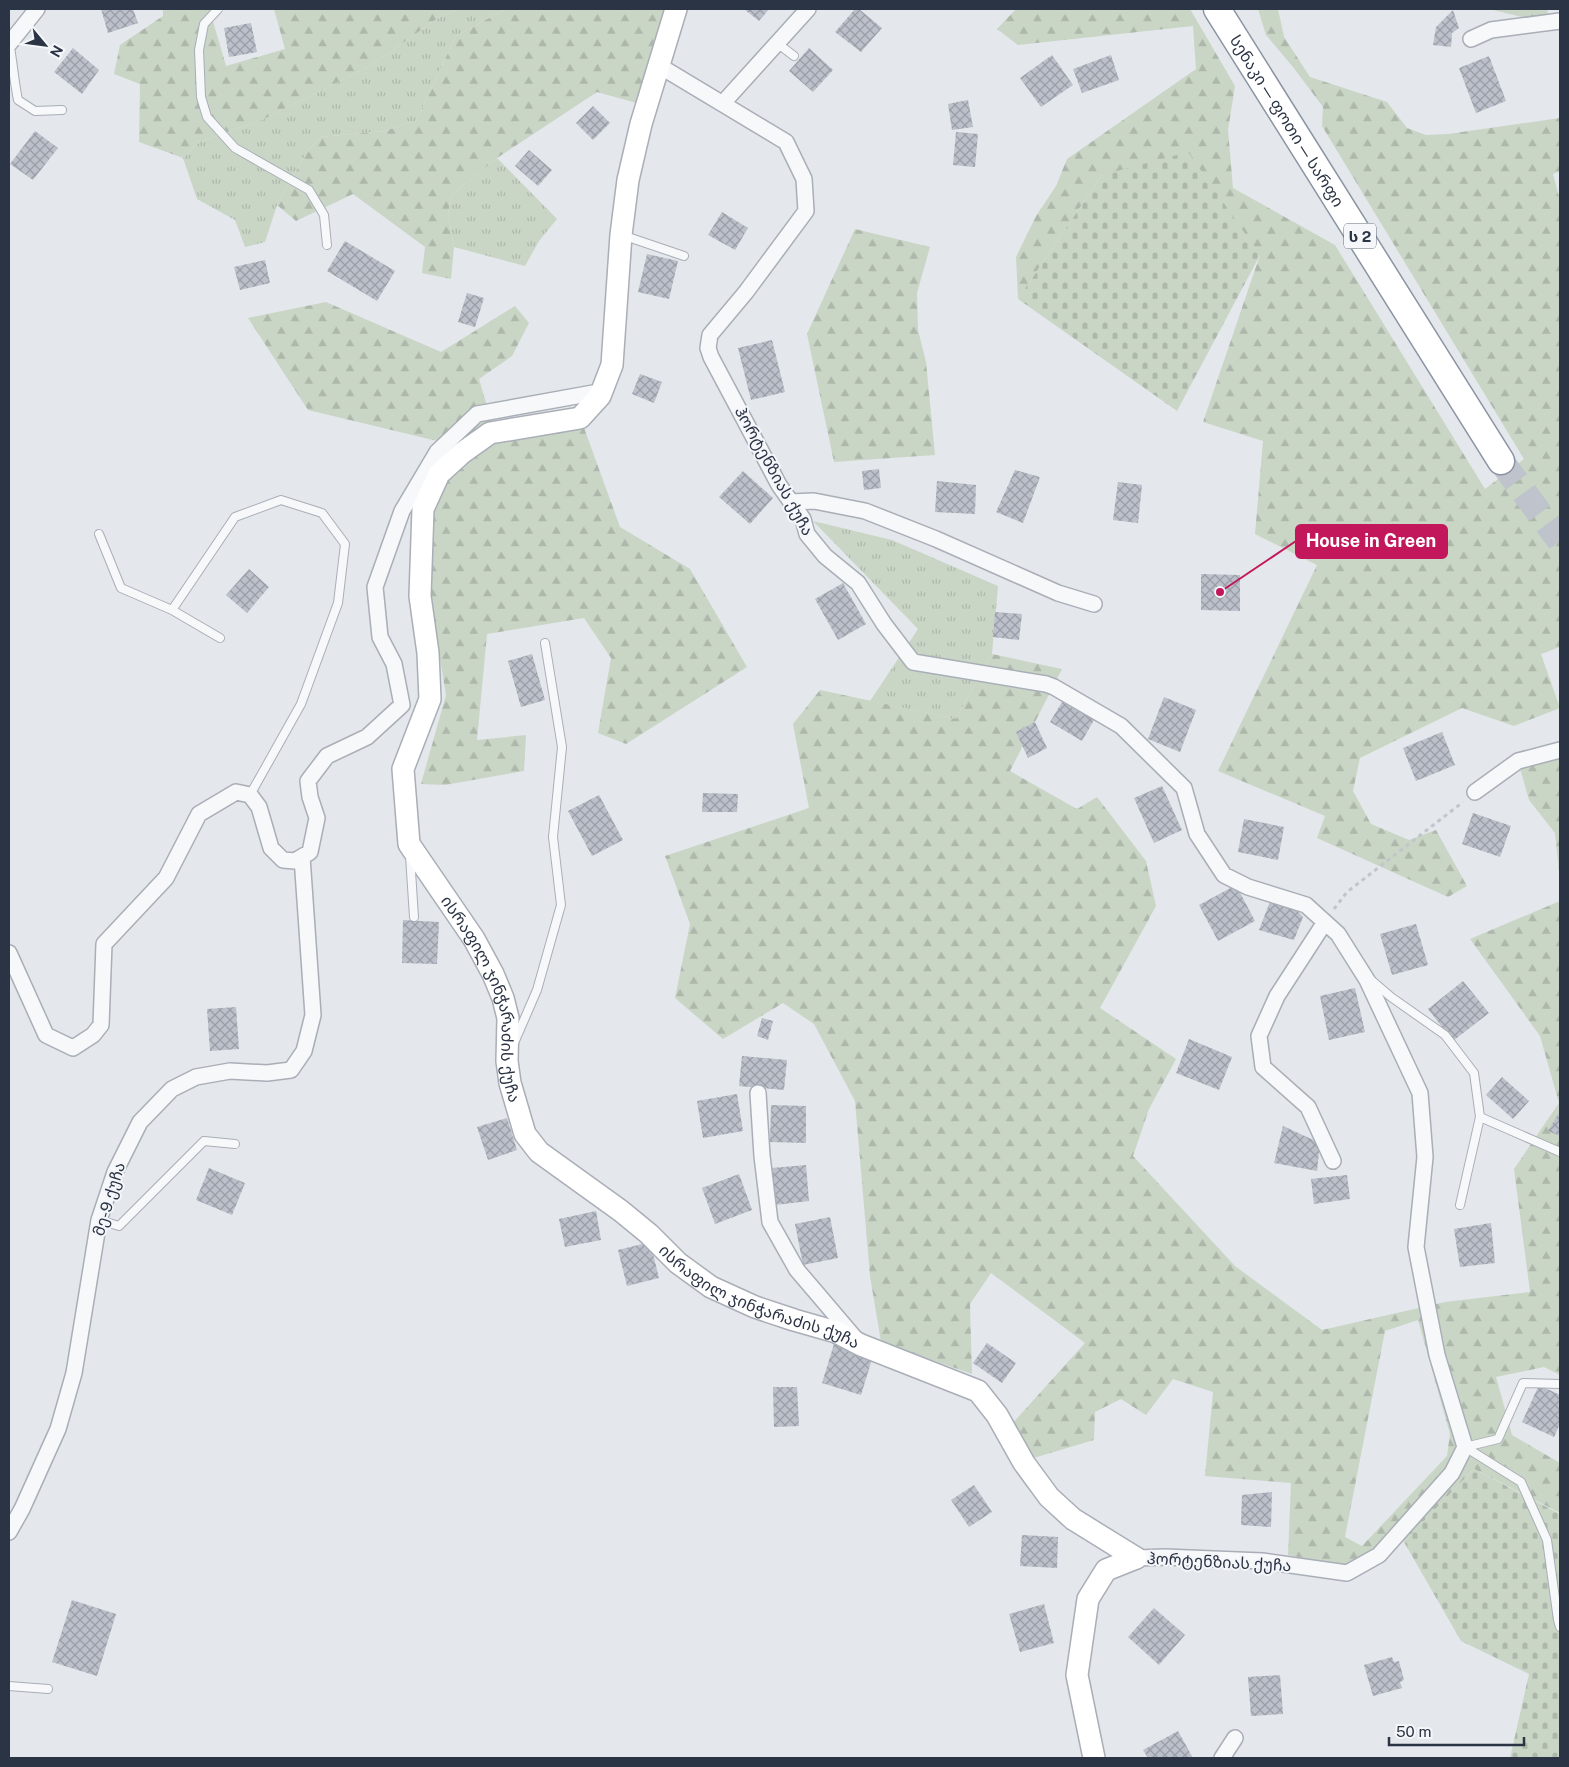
<svg xmlns="http://www.w3.org/2000/svg" width="1569" height="1767" font-family="'Public Sans','Noto Sans Georgian',sans-serif">
	<style>
		.grass { fill: url(#grass-tufts) }
		.forest { fill: url(#forest-firs); fill-rule: evenodd }
		.cemetery { fill: url(#cemetery-stones) }
		.building { fill: url(#building-cross-hatch) }
		.lines { fill: none; stroke-linecap: round; stroke-linejoin: round }
		.highway-tunnel { stroke: #bfc3cb; stroke-width: 26; stroke-dasharray: 26 13; stroke-linecap: butt }
		.lane-casing { stroke: #a9aeb7; stroke-width: 10 }
		.street-casing { stroke: #a9aeb7; stroke-width: 18 }
		.secondary-casing { stroke: #a9aeb7; stroke-width: 24 }
		.highway-casing { stroke: #8b94a3; stroke-width: 29 }
		.path { stroke: #c2c5cb; stroke-width: 3; stroke-dasharray: 4 4; stroke-linecap: butt }
		.lane { stroke: #f7f8fa; stroke-width: 8 }
		.street { stroke: #f7f8fa; stroke-width: 15 }
		.secondary { stroke: #fff; stroke-width: 21 }
		.highway { stroke: #fff; stroke-width: 26 }
		.labels { text-anchor: middle; dominant-baseline: central; stroke-width: 4; stroke-linejoin: round; paint-order: stroke }
		.shield { fill: #f4f6f9; stroke: #676e7b; stroke-width: 1 }
		.shield-label { font-size: 15px; font-weight: bold; fill: #2b3445 }
		.street-label { font-size: 16px; fill: #2b3445; stroke: #f4f6f9 }
		.leader { fill: none; stroke: #c2185b; stroke-width: 2 }
		.callout-dot { fill: #c2185b; stroke: #f4f6f9; stroke-width: 2 }
		.callout { fill: #c2185b; stroke: #c2185b; stroke-width: 2 }
		.callout-label { font-size: 18px; text-anchor: middle; font-weight: bold; fill: #fff }
	</style>
	<defs>
		<pattern id="grass-tufts" width="24" height="20" patternUnits="userSpaceOnUse" patternTransform="scale(1.25)"><rect width="24" height="20" fill="#c9d6c5"/><path d="M3 7l-1-3M5 7V3M7 7l1-3M15 17l-1-3M17 17v-4M19 17l1-3" fill="none" stroke="#adb8ab"/></pattern>
		<pattern id="forest-firs" width="22" height="20" patternUnits="userSpaceOnUse" patternTransform="scale(1.25)"><rect width="22" height="20" fill="#c9d6c5"/><path d="M5 1l3.5 6h-7zM16 11l3.5 6h-7z" fill="#adb8ab"/></pattern>
		<pattern id="cemetery-stones" width="16" height="16" patternUnits="userSpaceOnUse" patternTransform="scale(1.25)"><rect width="16" height="16" fill="#c9d6c5"/><path d="M2 7V4a2 2 0 0 1 4 0v3zM10 15v-3a2 2 0 0 1 4 0v3z" fill="#adb8ab"/></pattern>
		<pattern id="building-cross-hatch" width="8" height="8" patternUnits="userSpaceOnUse" patternTransform="scale(1.25)"><rect width="8" height="8" fill="#bbc0ca"/><path d="M0 0l8 8M0 8l8-8" fill="none" stroke="#989da6"/></pattern>
	</defs>
	<rect width="100%" height="100%" fill="#e4e7ec"/>
	<path class="grass" d="M 458,9 L 506,9 L 456,36 L 416,121 L 384,131 L 321,137 L 308,150 L 277,205 L 265,242 L 245,247 L 235,220 L 197,199 L 183,158 L 199,142 L 264,119 L 372,65 L 438,18 Z
		M 497,158 L 557,219 L 539,241 L 525,266 L 454,247 L 448,213 L 452,195 Z
		M 813,521 L 892,540 L 998,586 L 992,654 L 956,719 L 870,701 L 918,629 Z"/>
	<path class="forest" d="M 163,9 L 219,9 L 210,11 L 226,66 L 285,49 L 274,9 L 458,9 L 438,18 L 372,65 L 264,119 L 199,142 L 183,158 L 139,142 L 140,84 L 114,74 L 120,45 L 163,16 Z
		M 506,9 L 670,9 L 640,104 L 597,92 L 497,158 L 452,195 L 448,213 L 454,247 L 451,279 L 422,273 L 425,247 L 353,194 L 296,221 L 277,205 L 308,150 L 321,137 L 384,131 L 416,121 L 456,36 Z
		M 1016,9 L 1190,9 L 1235,86 L 1228,130 L 1233,188 L 1335,245 L 1485,489 L 1524,459 L 1322,126 L 1323,107 L 1293,67 L 1266,35 L 1258,9 L 1278,9 L 1284,37 L 1310,77 L 1387,102 L 1407,128 L 1426,135 L 1448,134 L 1560,118 L 1560,171 L 1553,174 L 1560,200 L 1560,647 L 1541,654 L 1560,708 L 1514,726 L 1462,708 L 1360,758 L 1353,791 L 1371,824 L 1409,840 L 1436,830 L 1467,886 L 1448,897 L 1317,838 L 1325,816 L 1218,771 L 1317,565 L 1255,534 L 1263,441 L 1203,422 L 1260,255 L 1102,175 L 1018,299 L 1016,257 L 1036,216 L 1056,186 L 1067,159 L 1196,69 L 1193,26 L 1018,45 L 997,29 Z
		M 1489,9 L 1548,9 L 1546,23 Z
		M 855,229 L 930,247 L 917,293 L 918,330 L 926,362 L 935,455 L 834,462 L 807,334 Z
		M 326,302 L 441,352 L 515,306 L 529,323 L 512,356 L 479,379 L 492,423 L 458,446 L 308,410 L 248,318 Z
		M 583,425 L 620,527 L 690,569 L 747,667 L 626,744 L 598,733 L 611,658 L 584,618 L 487,634 L 477,740 L 526,735 L 524,771 L 445,785 L 421,784 L 446,695 L 430,599 L 431,507 L 448,477 L 491,441 Z
		M 992,654 L 1062,669 L 1010,771 L 1077,809 L 1097,797 L 1146,861 L 1156,906 L 1100,1008 L 1176,1059 L 1149,1109 L 1133,1156 L 1235,1266 L 1322,1330 L 1445,1302 L 1530,1292 L 1514,1169 L 1559,1103 L 1540,1036 L 1470,939 L 1560,901 L 1560,1375 L 1544,1367 L 1496,1377 L 1512,1435 L 1560,1463 L 1560,1513 L 1474,1469 L 1404,1542 L 1393,1527 L 1382,1543 L 1345,1566 L 1288,1555 L 1291,1483 L 1205,1476 L 1213,1392 L 1173,1379 L 1146,1415 L 1121,1399 L 1095,1412 L 1094,1440 L 1030,1459 L 1012,1424 L 1085,1343 L 991,1273 L 970,1304 L 972,1374 L 881,1342 L 870,1276 L 855,1101 L 814,1024 L 783,1003 L 723,1039 L 675,998 L 690,924 L 665,856 L 809,808 L 793,724 L 820,690 L 956,719 ZM 1418,1320 L 1450,1434 L 1447,1456 L 1362,1546 L 1345,1537 L 1385,1331 Z
		M 1560,750 L 1560,881 L 1555,833 L 1529,800 L 1518,761 Z"/>
	<path class="cemetery" d="M 1188,152 L 1260,255 L 1177,411 L 1018,299 L 1102,175 Z
		M 1474,1469 L 1560,1514 L 1560,1758 L 1510,1758 L 1529,1674 L 1461,1641 L 1404,1542 Z"/>
	<path class="building" d="M 101,9 L 133,9 L 138,23 L 108,33 Z
		M 744,9 L 769,9 L 759,21 Z
		M 855,9 L 859,9 L 882,28 L 861,52 L 835,32 Z
		M 1453,10 L 1459,28 L 1452,33 L 1451,47 L 1433,45 L 1436,27 Z
		M 251,23 L 257,52 L 229,57 L 224,28 Z
		M 73,48 L 99,70 L 82,94 L 54,72 Z
		M 809,48 L 833,70 L 813,92 L 789,71 Z
		M 1052,55 L 1073,85 L 1041,107 L 1020,78 Z
		M 1111,55 L 1119,80 L 1082,93 L 1073,69 Z
		M 1489,56 L 1506,101 L 1476,113 L 1459,68 Z
		M 968,100 L 973,127 L 952,130 L 948,104 Z
		M 593,106 L 610,123 L 593,140 L 576,123 Z
		M 35,131 L 58,148 L 33,180 L 10,164 Z
		M 956,132 L 978,134 L 975,167 L 953,165 Z
		M 529,150 L 552,170 L 538,186 L 515,166 Z
		M 722,212 L 748,228 L 735,250 L 708,235 Z
		M 345,241 L 395,271 L 377,301 L 327,271 Z
		M 647,254 L 678,261 L 669,299 L 638,292 Z
		M 265,260 L 270,283 L 240,290 L 234,267 Z
		M 467,293 L 484,298 L 475,327 L 458,322 Z
		M 772,340 L 785,392 L 751,400 L 738,348 Z
		M 640,374 L 662,382 L 654,403 L 632,394 Z
		M 879,469 L 881,488 L 864,490 L 862,471 Z
		M 1015,470 L 1040,477 L 1023,523 L 996,512 Z
		M 743,471 L 773,498 L 750,524 L 719,497 Z
		M 937,481 L 976,485 L 975,514 L 935,512 Z
		M 1118,482 L 1142,485 L 1138,523 L 1113,520 Z
		M 249,569 L 269,587 L 247,613 L 226,595 Z
		M 1201,574 L 1240,575 L 1240,611 L 1201,610 Z
		M 843,583 L 866,624 L 838,640 L 815,599 Z
		M 995,612 L 1022,614 L 1019,640 L 993,637 Z
		M 532,654 L 545,700 L 521,707 L 508,661 Z
		M 1164,697 L 1196,710 L 1180,752 L 1148,739 Z
		M 1062,702 L 1094,720 L 1082,741 L 1050,722 Z
		M 1035,722 L 1047,748 L 1028,758 L 1016,732 Z
		M 1442,732 L 1455,765 L 1416,781 L 1403,748 Z
		M 1162,786 L 1182,830 L 1154,843 L 1134,798 Z
		M 703,793 L 738,794 L 737,812 L 702,812 Z
		M 599,795 L 623,840 L 592,856 L 568,811 Z
		M 1473,813 L 1511,826 L 1500,857 L 1462,844 Z
		M 1244,819 L 1284,827 L 1278,860 L 1238,852 Z
		M 1236,885 L 1255,921 L 1218,941 L 1199,905 Z
		M 1271,899 L 1293,906 L 1303,917 L 1294,940 L 1259,930 Z
		M 403,920 L 439,922 L 437,964 L 402,963 Z
		M 1416,924 L 1428,965 L 1392,975 L 1380,934 Z
		M 1463,981 L 1489,1013 L 1453,1041 L 1428,1009 Z
		M 1355,988 L 1365,1032 L 1329,1040 L 1320,996 Z
		M 236,1007 L 239,1049 L 210,1051 L 207,1009 Z
		M 762,1018 L 773,1021 L 768,1040 L 757,1036 Z
		M 1189,1039 L 1232,1057 L 1219,1090 L 1176,1073 Z
		M 742,1056 L 787,1060 L 784,1090 L 739,1086 Z
		M 1502,1077 L 1529,1101 L 1513,1119 L 1486,1095 Z
		M 737,1094 L 743,1131 L 703,1138 L 697,1101 Z
		M 771,1105 L 806,1106 L 806,1143 L 770,1142 Z
		M 1560,1111 L 1560,1136 L 1548,1131 Z
		M 507,1118 L 517,1150 L 488,1160 L 477,1127 Z
		M 1283,1126 L 1320,1143 L 1317,1171 L 1274,1163 Z
		M 806,1165 L 809,1201 L 775,1205 L 772,1168 Z
		M 209,1168 L 245,1183 L 232,1215 L 196,1200 Z
		M 739,1174 L 752,1210 L 715,1224 L 702,1188 Z
		M 1347,1175 L 1350,1199 L 1314,1204 L 1311,1179 Z
		M 596,1211 L 601,1240 L 565,1247 L 559,1219 Z
		M 830,1217 L 838,1258 L 803,1265 L 795,1224 Z
		M 1491,1223 L 1495,1263 L 1460,1267 L 1454,1229 Z
		M 650,1242 L 659,1278 L 627,1286 L 618,1250 Z
		M 987,1343 L 1016,1363 L 1002,1383 L 973,1363 Z
		M 834,1344 L 873,1356 L 861,1395 L 822,1383 Z
		M 1539,1385 L 1560,1395 L 1560,1424 L 1554,1437 L 1522,1422 Z
		M 773,1387 L 797,1387 L 799,1426 L 774,1427 Z
		M 974,1485 L 992,1512 L 969,1527 L 951,1500 Z
		M 1272,1492 L 1271,1527 L 1241,1525 L 1242,1495 Z
		M 1022,1535 L 1058,1537 L 1057,1568 L 1020,1566 Z
		M 72,1600 L 116,1614 L 97,1676 L 52,1662 Z
		M 1044,1604 L 1054,1643 L 1020,1652 L 1009,1614 Z
		M 1154,1608 L 1185,1635 L 1159,1665 L 1128,1637 Z
		M 1392,1657 L 1394,1662 L 1399,1661 L 1404,1680 L 1400,1682 L 1402,1688 L 1373,1696 L 1364,1665 Z
		M 1280,1675 L 1283,1714 L 1251,1716 L 1248,1677 Z
		M 1178,1731 L 1193,1758 L 1148,1758 L 1143,1750 Z"/>
	<g class="lines">
		<path class="highway-tunnel" d="M 1501,461 L 1560,541"/>
		<g class="lane-casing">
			<path id="lane" d="M 218,9 L 204,24 L 199,50 L 201,97 L 207,117 L 235,148 L 309,190 L 324,215 L 327,245
				M 9,42 C 13,62 14,81 18,100 L 35,111 L 62,110
				M 777,43 L 794,56
				M 622,235 L 684,256
				M 99,534 L 121,588 L 172,610
				M 220,638 L 172,610 L 235,517 L 281,500 L 322,513 L 345,544 L 338,603 L 301,704 L 250,795
				M 410,856 L 414,917
				M 1370,979 L 1391,997 L 1445,1035 L 1474,1073 L 1480,1117 L 1460,1205
				M 514,1043 L 537,990 L 561,905 L 553,837 L 562,747 L 545,643
				M 1480,1117 L 1560,1152
				M 99,1220 L 119,1226 L 204,1141 L 235,1144
				M 1465,1447 L 1521,1482 L 1547,1540 L 1558,1620 L 1560,1627
				M 1465,1447 L 1498,1439 L 1523,1383 L 1560,1384
				M 9,1686 L 48,1689"/>
		</g>
		<g class="street-casing">
			<path id="street" d="M 1471,39 L 1491,30 L 1560,21
				M 9,44 L 37,9
				M 658,65 L 786,142 L 804,179 L 806,211 L 746,292 L 710,335 L 708,348 L 711,357 L 779,485 L 803,519 L 807,534 L 825,556 L 858,583 L 884,624 L 913,662 L 1046,684 L 1054,687 L 1121,726 L 1184,788 L 1197,834 L 1224,875 L 1248,887 L 1306,905 L 1338,934 L 1367,980 L 1420,1093 L 1425,1157 L 1416,1247 L 1437,1355 L 1465,1447 L 1452,1473 L 1379,1555 L 1347,1573 L 1262,1561 L 1165,1557 L 1136,1558
				M 723,103 L 808,9
				M 791,502 L 814,501 L 865,511 L 936,539 L 1058,593 L 1094,604
				M 1475,792 L 1518,761 L 1560,750
				M 1325,922 L 1277,996 L 1259,1036 L 1263,1067 L 1308,1107 L 1333,1161
				M 9,953 L 46,1035 L 73,1048 L 93,1035 L 101,1025 L 104,944 L 166,878 L 199,814 L 236,792 L 250,795 L 259,807 L 271,848 L 283,860 L 295,861 L 310,852 L 317,818 L 310,797 L 308,781 L 327,756 L 367,737 L 402,705 L 394,664 L 380,637 L 375,587 L 402,511 L 437,452 L 477,414 L 593,393 L 600,396
				M 758,1093 L 762,1156 L 770,1222 L 797,1270 L 855,1338
				M 9,1532 L 22,1509 L 58,1429 L 74,1373 L 99,1220 L 115,1172 L 140,1122 L 172,1089 L 196,1077 L 230,1071 L 267,1073 L 291,1070 L 304,1051 L 313,1015 L 302,857
				M 1222,1758 L 1235,1738"/>
		</g>
		<g class="secondary-casing">
			<g id="secondary">
				<path id="s1" d="M 676,9 L 641,124 L 628,180 L 621,235 L 612,365 L 600,396 L 580,418 L 490,433 L 462,453 L 439,474 L 423,509 L 420,596 L 428,653 L 430,699 L 403,769 L 409,844 L 474,939 L 493,974 L 503,998 L 508,1018 L 507,1061 L 510,1083 L 525,1134 L 539,1152 L 621,1211 L 649,1234 L 678,1263 L 711,1287 L 755,1307 L 794,1320 L 836,1332 L 861,1345 L 978,1391 L 997,1415 L 1024,1463 L 1049,1497 L 1073,1519 L 1136,1558"/>
				<path d="M 1094,1758 L 1077,1675 L 1088,1599 L 1106,1570 L 1136,1558"/>
			</g>
		</g>
		<g class="highway-casing">
			<g id="highway">
				<path id="s2" d="M 1217,9 L 1501,461"/>
			</g>
		</g>
		<path class="path" d="M 1334,909 L 1347,892 L 1463,802"/>
		<use href="#lane" class="lane"/>
		<use href="#street" class="street"/>
		<use href="#secondary" class="secondary"/>
		<use href="#highway" class="highway"/>
	</g>
	<g class="labels">
		<rect class="shield" x="1344" y="223.5" width="32" height="25" rx="4"/>
		<g class="shield-label">
			<text x="1360" y="236">ს 2</text>
		</g>
		<g class="street-label">
			<text stroke="none"><textPath href="#s2" startOffset="132">სენაკი — ფოთი — სარფი</textPath></text>
			<text transform="translate(774 471) rotate(61)">ჰორტენზიას ქუჩა</text>
			<text stroke="none"><textPath href="#s1" startOffset="1138">ისრაფილ ჯინჭარაძის ქუჩა</textPath></text>
			<text transform="translate(109 1199) rotate(-73)">მე-9 ქუჩა</text>
			<text stroke="none"><textPath href="#s1" startOffset="1572">ისრაფილ ჯინჭარაძის ქუჩა</textPath></text>
			<text transform="translate(1219 1562) rotate(3)">ჰორტენზიას ქუჩა</text>
		</g>
	</g>
	<path class="leader" d="M1220 592L1296 541"/>
	<circle class="callout-dot" cx="1220" cy="592" r="5"/>
	<rect class="callout" x="1296" y="525" width="151" height="33" rx="5"/>
	<g class="callout-label">
		<text x="1371" y="547">House in Green</text>
	</g>
	<rect width="1569" height="1767" fill="none" stroke="#2b3445" stroke-width="20"/>
	<g transform="translate(45 45) rotate(119)" stroke="#f4f6f9" stroke-width="4" paint-order="stroke">
	<path d="M0-4L9 19L0 12L-9 19Z" fill="#2b3445"/>
	<text y="-8" font-size="14" font-weight="bold" text-anchor="middle" fill="#2b3445">N</text>
	</g>
	<path d="M1389 1737v8h135v-8" fill="none" stroke="#2b3445" stroke-width="2.5"/>
	<text x="1396" y="1737" font-size="15" fill="#2b3445" stroke="#f4f6f9" stroke-width="4" paint-order="stroke">50 m</text>
</svg>
